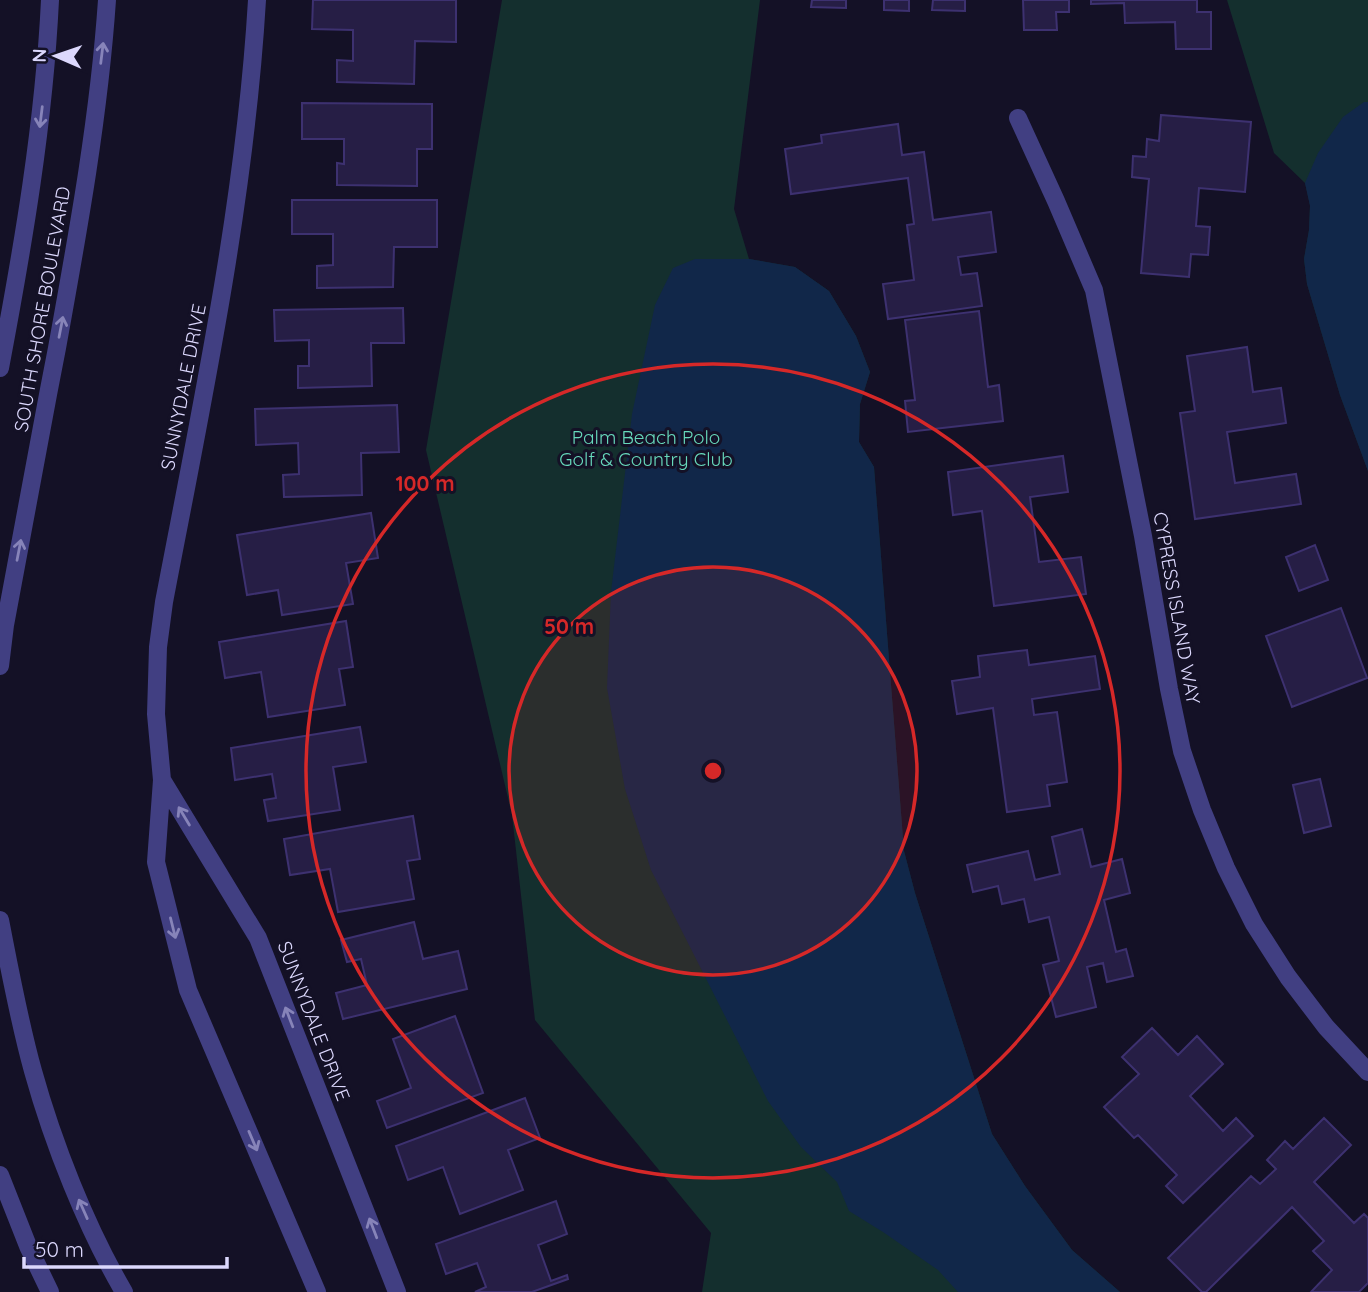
<svg xmlns="http://www.w3.org/2000/svg" width="1368" height="1292" font-family="Quicksand,sans-serif">
	<style>
		.green { fill: #142f2e }
		.water { fill: #112749 }
		.building { fill: #261e45; stroke: #3d3170; stroke-width: 2 }
		.lines { fill: none; stroke-linecap: round; stroke-linejoin: round }
		.minor { stroke: #413f82; stroke-width: 18 }
		.oneway { stroke: #8784b9 }
		.ring { fill: none; stroke: #d62828; stroke-width: 3.5 }
		.labels { text-anchor: middle; dominant-baseline: central; stroke-width: 6; stroke-linejoin: round; paint-order: stroke }
		.street-label { font-size: 19px; fill: #dcd8fd; stroke: #141126 }
		.park-label { font-size: 19px; fill: #67d9bc; stroke: #141126 }
		.centre { fill: #d62828; stroke: #141126; stroke-width: 3.5 }
		.ring-label { font-size: 21px; text-anchor: middle; font-weight: bold; fill: #d62828; stroke: #141126; stroke-width: 6; stroke-linejoin: round; paint-order: stroke }
	</style>
	<rect width="100%" height="100%" fill="#141126"/>
	<path class="green" d="M 502,0 L 760,0 L 734,209 L 749,259 L 795,267 L 829,291 L 856,336 L 870,372 L 860,404 L 859,442 L 874,467 L 904,851 L 915,893 L 992,1134 L 1025,1186 L 1072,1250 L 1120,1292 L 702,1292 L 711,1233 L 535,1020 L 512,815 L 426,450 Z
		M 1227,0 L 1368,0 L 1368,471 L 1340,395 L 1307,284 L 1304,259 L 1309,230 L 1310,205 L 1305,183 L 1274,153 Z"/>
	<path class="water" d="M 1364,102 L 1368,102 L 1368,471 L 1340,395 L 1307,284 L 1304,259 L 1309,230 L 1310,206 L 1305,183 L 1318,153 L 1343,117 Z
		M 695,259 L 749,259 L 795,267 L 829,291 L 856,336 L 870,372 L 860,404 L 859,442 L 874,467 L 904,851 L 915,893 L 992,1134 L 1025,1186 L 1072,1250 L 1120,1292 L 958,1292 L 938,1270 L 883,1232 L 849,1211 L 837,1182 L 801,1147 L 768,1101 L 651,870 L 625,789 L 607,688 L 611,592 L 632,414 L 655,305 L 673,268 Z"/>
	<path class="building" d="M 313,0 L 456,0 L 456,42 L 415,41 L 414,84 L 337,82 L 337,60 L 353,61 L 353,30 L 312,29 Z
		M 812,0 L 846,0 L 846,8 L 811,7 Z
		M 884,0 L 909,0 L 909,11 L 884,10 Z
		M 933,0 L 965,0 L 965,11 L 932,10 Z
		M 1023,0 L 1069,0 L 1069,12 L 1056,12 L 1057,30 L 1024,30 Z
		M 1091,0 L 1197,0 L 1197,12 L 1211,12 L 1211,49 L 1176,49 L 1175,22 L 1125,23 L 1124,3 L 1091,4 Z
		M 302,103 L 432,104 L 432,149 L 417,149 L 417,186 L 337,185 L 337,163 L 344,164 L 344,139 L 302,139 Z
		M 1161,115 L 1251,122 L 1245,192 L 1199,188 L 1196,226 L 1210,227 L 1208,255 L 1191,254 L 1189,277 L 1141,273 L 1149,179 L 1132,177 L 1133,156 L 1146,157 L 1147,139 L 1159,141 Z
		M 898,124 L 902,155 L 924,152 L 933,220 L 991,212 L 996,252 L 958,257 L 961,275 L 977,273 L 982,306 L 888,319 L 883,284 L 914,280 L 907,225 L 914,224 L 908,178 L 791,194 L 785,149 L 822,143 L 821,135 Z
		M 292,200 L 437,200 L 437,247 L 394,247 L 393,287 L 317,288 L 317,266 L 333,265 L 333,234 L 292,234 Z
		M 403,308 L 404,343 L 371,343 L 372,386 L 298,388 L 298,366 L 309,366 L 309,340 L 275,341 L 274,310 Z
		M 979,311 L 988,387 L 999,385 L 1003,421 L 908,432 L 905,401 L 915,400 L 905,320 Z
		M 1247,347 L 1253,392 L 1281,388 L 1286,423 L 1227,432 L 1235,483 L 1296,474 L 1301,504 L 1195,519 L 1180,413 L 1195,411 L 1187,356 Z
		M 397,405 L 399,452 L 361,453 L 362,495 L 284,497 L 283,475 L 299,474 L 298,443 L 256,445 L 255,409 Z
		M 1063,456 L 1068,492 L 1030,497 L 1039,562 L 1081,557 L 1086,594 L 994,606 L 982,511 L 953,515 L 948,472 Z
		M 371,513 L 378,558 L 346,563 L 353,604 L 282,615 L 278,590 L 247,595 L 237,535 Z
		M 1315,545 L 1328,580 L 1299,591 L 1286,557 Z
		M 1341,608 L 1367,678 L 1292,707 L 1266,636 Z
		M 346,621 L 353,667 L 339,669 L 345,705 L 268,717 L 261,672 L 225,678 L 219,642 Z
		M 1027,650 L 1029,665 L 1095,656 L 1100,689 L 1032,699 L 1034,715 L 1057,712 L 1067,782 L 1047,785 L 1050,806 L 1007,812 L 993,708 L 957,714 L 952,681 L 980,677 L 978,656 Z
		M 360,727 L 366,762 L 333,767 L 340,810 L 268,821 L 264,800 L 276,798 L 272,774 L 235,780 L 231,748 Z
		M 1320,779 L 1331,826 L 1304,833 L 1293,785 Z
		M 413,816 L 420,859 L 407,861 L 414,899 L 338,912 L 330,869 L 290,875 L 284,839 Z
		M 1082,829 L 1091,867 L 1122,859 L 1130,893 L 1104,900 L 1116,952 L 1126,949 L 1133,976 L 1107,982 L 1103,963 L 1087,967 L 1096,1007 L 1056,1017 L 1043,965 L 1059,961 L 1049,917 L 1029,922 L 1024,899 L 1002,904 L 998,886 L 973,892 L 967,865 L 1028,851 L 1035,880 L 1060,874 L 1052,837 Z
		M 414,922 L 423,959 L 458,951 L 467,989 L 343,1019 L 336,993 L 367,985 L 361,959 L 347,962 L 341,940 Z
		M 455,1016 L 483,1093 L 387,1128 L 377,1101 L 411,1088 L 393,1039 Z
		M 1152,1028 L 1178,1055 L 1197,1036 L 1223,1064 L 1190,1096 L 1223,1131 L 1236,1118 L 1253,1136 L 1183,1203 L 1166,1186 L 1177,1175 L 1138,1135 L 1134,1138 L 1104,1107 L 1139,1074 L 1122,1057 Z
		M 525,1098 L 540,1138 L 508,1150 L 523,1190 L 460,1214 L 443,1167 L 408,1180 L 396,1146 Z
		M 1324,1118 L 1351,1145 L 1314,1182 L 1354,1223 L 1364,1214 L 1368,1218 L 1368,1283 L 1359,1292 L 1311,1292 L 1332,1270 L 1313,1251 L 1324,1241 L 1292,1207 L 1206,1292 L 1202,1292 L 1168,1258 L 1251,1176 L 1260,1184 L 1276,1169 L 1267,1160 L 1285,1141 L 1293,1149 Z
		M 556,1201 L 567,1234 L 538,1245 L 551,1281 L 567,1275 L 568,1279 L 532,1292 L 475,1292 L 486,1287 L 477,1263 L 446,1274 L 436,1244 Z"/>
	<g class="lines">
		<path class="minor" d="M 257,0 C 245,203 202,403 164,602 L 158,647 L 156,714 L 162,780 L 156,862 L 188,990 L 317,1292
			M 1018,118 L 1056,201 L 1094,290 L 1143,536 L 1169,689 L 1182,751 L 1202,810 L 1226,868 L 1254,924 L 1288,977 L 1326,1027 L 1368,1072
			M 0,368 C 23,246 44,124 50,0
			M 0,666 L 5,625 C 22,532 39,440 57,348 C 78,232 99,117 107,0
			M 162,780 L 258,938 L 397,1292
			M 0,920 C 10,971 19,1021 33,1071 C 53,1143 86,1227 124,1292
			M 0,1175 L 28,1246 L 50,1292"/>
	</g>
	<defs><path id="oneway-shaft" d="M-6 0H5M1.5-3L5.5 0L1.5 3" fill="none" stroke-width="1.6" stroke-linecap="round" stroke-linejoin="round" transform="scale(1.75)"/></defs>
	<g class="oneway">
		<use href="#oneway-shaft" transform="translate(102 53) rotate(-83)"/>
		<use href="#oneway-shaft" transform="translate(41 117) rotate(97)"/>
		<use href="#oneway-shaft" transform="translate(61 327) rotate(-79)"/>
		<use href="#oneway-shaft" transform="translate(19 550) rotate(-79)"/>
		<use href="#oneway-shaft" transform="translate(184 816) rotate(-121)"/>
		<use href="#oneway-shaft" transform="translate(173 928) rotate(76)"/>
		<use href="#oneway-shaft" transform="translate(289 1017) rotate(-111)"/>
		<use href="#oneway-shaft" transform="translate(253 1141) rotate(67)"/>
		<use href="#oneway-shaft" transform="translate(83 1209) rotate(-114)"/>
		<use href="#oneway-shaft" transform="translate(373 1228) rotate(-111)"/>
	</g>
	<circle cx="713" cy="771" r="204" fill="#d62828" fill-opacity=".12"/>
	<g class="ring">
		<circle cx="713" cy="771" r="204"/>
		<circle cx="713" cy="771" r="407"/>
	</g>
	<g class="labels">
		<g class="street-label">
			<text transform="translate(42 309) rotate(-80)">SOUTH SHORE BOULEVARD</text>
			<text transform="translate(183 387) rotate(-79)">SUNNYDALE DRIVE</text>
			<text transform="translate(1177 608) rotate(80)">CYPRESS ISLAND WAY</text>
			<text transform="translate(314 1021) rotate(69)">SUNNYDALE DRIVE</text>
		</g>
		<g class="park-label">
			<text x="646" y="437">Palm Beach Polo<tspan x="646" dy="22">Golf &amp; Country Club</tspan></text>
		</g>
	</g>
	<circle cx="713" cy="771" r="10" class="centre"/>
	<g class="ring-label">
		<text x="425" y="491">100 m</text>
		<text x="569" y="634">50 m</text>
	</g>
	<g transform="translate(56 56) rotate(272)" stroke="#141126" stroke-width="5" paint-order="stroke">
	<path d="M0-5L12 26L0 18L-12 26Z" fill="#dcd8fd"/>
	<text y="-10" font-size="19" font-weight="bold" text-anchor="middle" fill="#dcd8fd">N</text>
	</g>
	<path d="M24 1257v10h203v-10" fill="none" stroke="#dcd8fd" stroke-width="3.5"/>
	<text x="35" y="1257" font-size="21" fill="#dcd8fd" stroke="#141126" stroke-width="5" paint-order="stroke">50 m</text>
</svg>
